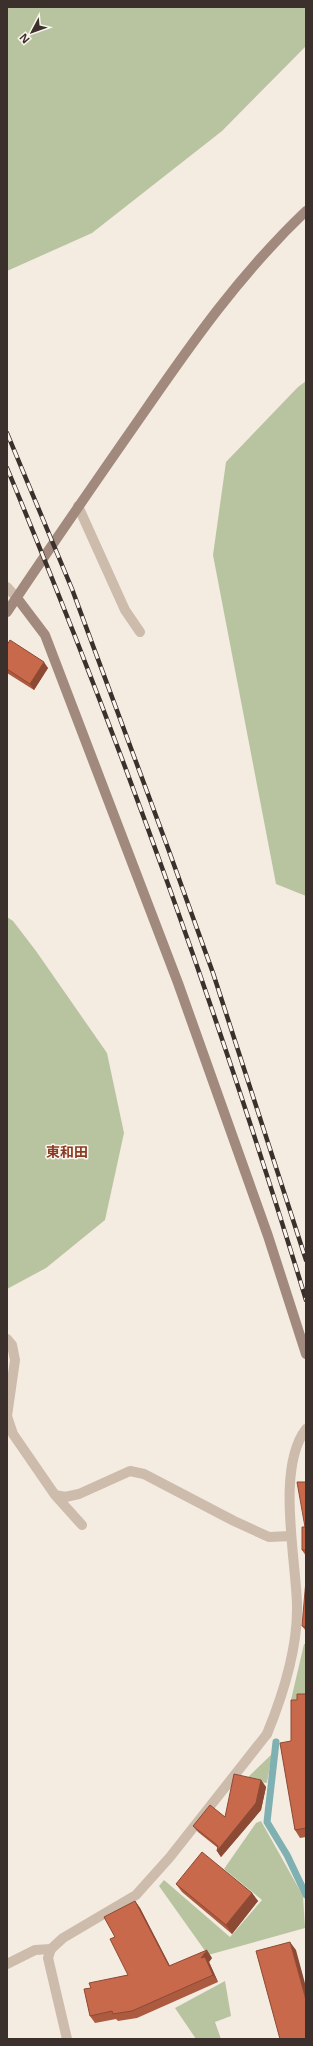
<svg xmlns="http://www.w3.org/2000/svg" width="313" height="2046" font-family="'Open Sans','Noto Sans JP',sans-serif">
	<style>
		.green { fill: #b8c4a0 }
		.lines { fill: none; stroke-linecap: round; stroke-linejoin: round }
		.stream { stroke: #7fb0b2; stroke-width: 7 }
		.lane { stroke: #cdbbac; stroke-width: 10 }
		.street { stroke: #cdbbac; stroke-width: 10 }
		.secondary { stroke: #a18a7d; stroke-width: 10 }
		.rail-casing { stroke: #3b302b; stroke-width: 4.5 }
		.rail { stroke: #fbf5ee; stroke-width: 3; stroke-dasharray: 9; stroke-linecap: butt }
		.wall { fill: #ac5a40 }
		.shaded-wall { fill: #8c4a34 }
		.building { fill: #c8694b; stroke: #8c4a34 }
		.labels { text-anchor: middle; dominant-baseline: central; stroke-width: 3; stroke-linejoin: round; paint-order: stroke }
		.quarter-label { font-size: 14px; font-weight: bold; fill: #8c3b22; stroke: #fbf5ee }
	</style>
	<rect width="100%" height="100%" fill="#f4ebe1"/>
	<path class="green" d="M 7,7 L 306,7 L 306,46 L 222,131 L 92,233 L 7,271 Z
		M 306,381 L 306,896 L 276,884 L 213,555 L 226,462 L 298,387 Z
		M 7,917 L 13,921 L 36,951 L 107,1053 L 124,1133 L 105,1220 L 46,1268 L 7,1289 Z
		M 304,1644 L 306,1644 L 306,1700 L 291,1700 Z
		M 272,1754 L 267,1783 L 245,1780 Z
		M 261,1821 L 303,1896 L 305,1928 L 208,1955 L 159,1886 L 164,1880 L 230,1937 L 262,1900 L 224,1869 L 256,1823 Z
		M 225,1981 L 231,2016 L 215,2022 L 221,2039 L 196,2039 L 175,2008 Z"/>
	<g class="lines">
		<path class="stream" d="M 276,1742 L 267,1822 L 287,1855 L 306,1895"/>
		<path class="lane" d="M 67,2039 L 48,1958 L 51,1949 L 63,1938 L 136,1895 L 170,1857 L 267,1734"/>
		<path class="street" d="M 78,506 L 125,610 L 140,632
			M 7,587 L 17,598
			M 7,1339 L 12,1345 L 15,1360 L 7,1416 L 13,1434 L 55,1495 L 82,1525
			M 55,1495 L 65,1497 L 79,1494 L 130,1471 L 144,1474 L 234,1521 L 269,1537 L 291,1536
			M 267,1734 C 283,1695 298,1648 297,1605 C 296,1558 276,1468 306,1429
			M 7,1964 L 35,1950 L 51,1949"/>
		<path class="secondary" d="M 17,598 L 45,635 L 178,983 L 268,1236 L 306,1354
			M 7,612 C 51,546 96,481 142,415 C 193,341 240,274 306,211"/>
		<g class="rail-casing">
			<path id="rail" d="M 7,433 L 72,589 L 169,851 L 213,973 L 306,1260
				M 7,468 C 120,740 220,1018 306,1300"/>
		</g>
		<use href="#rail" class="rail"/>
	</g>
	<path class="wall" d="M 7,645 L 48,668 L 34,690 L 7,673 Z
		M 306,1482 L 306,1556 L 302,1550 L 305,1527 Z
		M 302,1626 L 306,1627 L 306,1631 Z
		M 306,1694 L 306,1837 L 300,1838 L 295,1830 L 291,1741 L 297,1700 Z
		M 261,1780 L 266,1787 L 261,1810 L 221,1857 L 217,1851 L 218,1848 L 198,1832 L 193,1826 L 225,1817 Z
		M 176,1884 L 252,1893 L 258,1901 L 232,1934 L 182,1892 Z
		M 135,1901 L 140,1908 L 170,1966 L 212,1958 L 209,1962 L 218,1982 L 137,2018 L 118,2021 L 116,2019 L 95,2023 L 90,2016 L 91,1988 L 128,1975 Z"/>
	<path class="shaded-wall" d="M 44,662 L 48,668 L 34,690 L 30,684 Z
		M 261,1780 L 266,1787 L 261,1810 L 221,1857 L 217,1851 Z
		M 252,1893 L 258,1901 L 232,1934 L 226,1925 Z
		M 135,1901 L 140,1908 L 174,1974 L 169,1966 Z
		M 290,1942 L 296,1950 L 306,1987 L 306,2000 Z
		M 207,1950 L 212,1958 L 209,1962 L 218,1982 L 201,1958 Z"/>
	<path class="building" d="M 10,640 L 44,662 L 30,684 L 7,669 L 7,645 Z
		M 297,1482 L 306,1482 L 306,1550 L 302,1550 L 302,1527 L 305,1527 Z
		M 306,1580 L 306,1627 L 302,1626 Z
		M 297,1694 L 306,1694 L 306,1828 L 295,1830 L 280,1743 L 291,1741 L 291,1700 L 297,1700 Z
		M 234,1774 L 261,1780 L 256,1803 L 217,1851 L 218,1846 L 193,1826 L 210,1805 L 225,1817 Z
		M 202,1852 L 252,1893 L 226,1925 L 176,1884 Z
		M 135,1901 L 169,1966 L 207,1950 L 201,1958 L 205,1957 L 213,1975 L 132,2011 L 113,2014 L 112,2011 L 90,2016 L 84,1989 L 91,1988 L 89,1983 L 128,1975 L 110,1939 L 115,1937 L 104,1917 Z
		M 290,1942 L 306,2000 L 306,2039 L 280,2039 L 256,1951 Z"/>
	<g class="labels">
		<g class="quarter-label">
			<text x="67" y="1151">東和田</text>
		</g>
	</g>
	<rect width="313" height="2046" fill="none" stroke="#3b302b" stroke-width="16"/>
	<g transform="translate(32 32) rotate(229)" stroke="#fbf5ee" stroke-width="3" paint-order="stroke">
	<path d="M0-3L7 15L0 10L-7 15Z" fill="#3b302b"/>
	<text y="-6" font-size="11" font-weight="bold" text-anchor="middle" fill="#3b302b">N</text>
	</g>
</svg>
